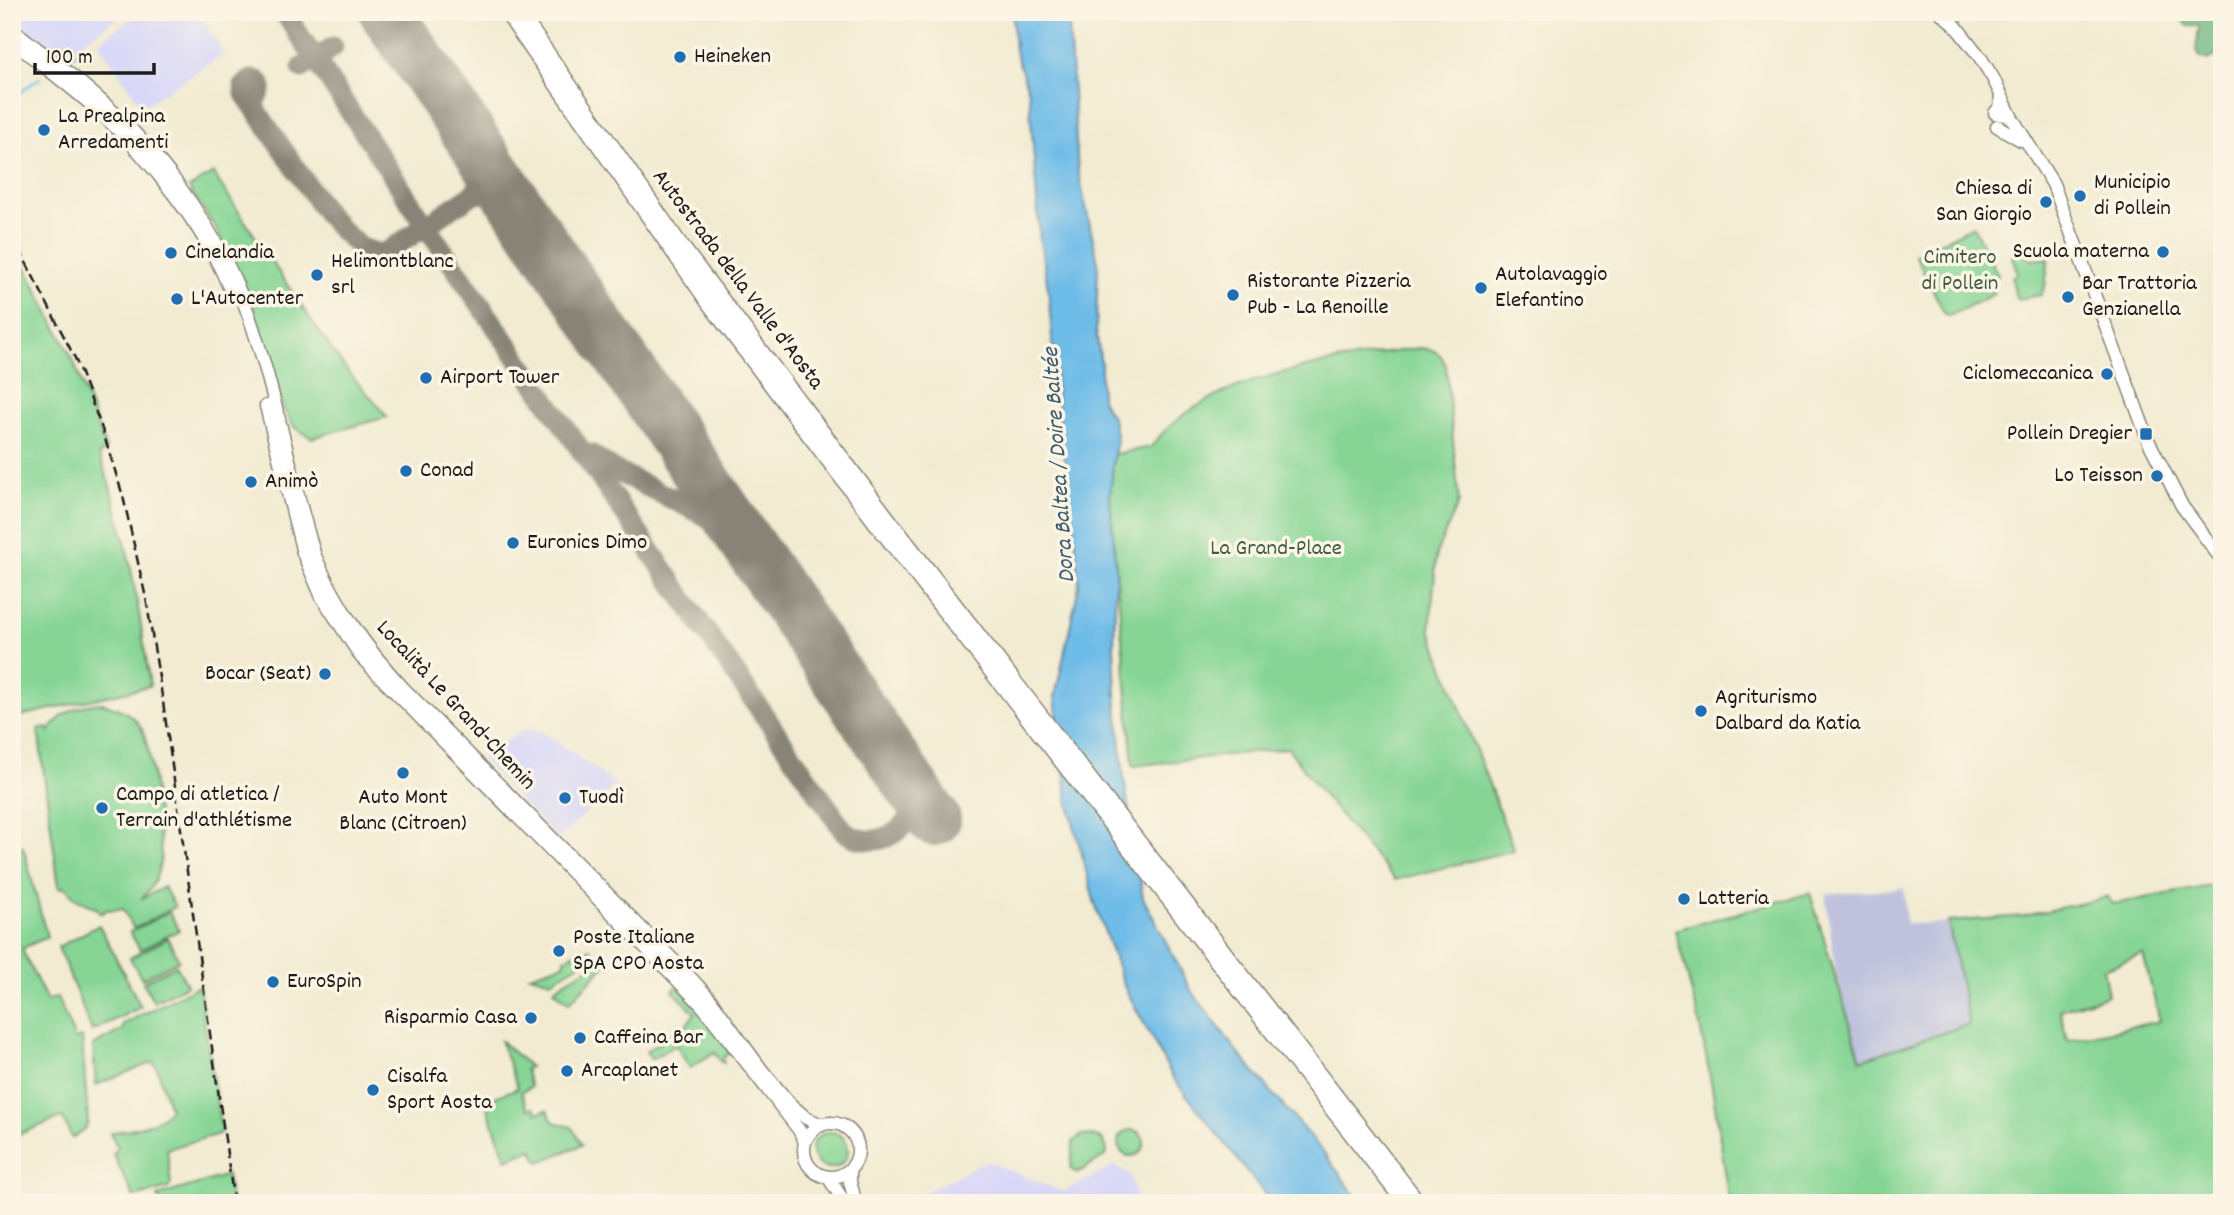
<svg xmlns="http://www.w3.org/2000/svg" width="2234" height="1215" font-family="Dekko,sans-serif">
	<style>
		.built { fill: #d8d7f8 }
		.industrial { fill: #bfc2dd }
		.green { fill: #86d595; stroke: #517858; stroke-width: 2; fill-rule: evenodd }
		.forest { fill: #6cb67e; stroke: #44694d; stroke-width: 2 }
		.water { fill: #6ebce8; stroke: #456c82; stroke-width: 2 }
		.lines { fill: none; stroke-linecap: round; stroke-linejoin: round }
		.stream { stroke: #6ebce8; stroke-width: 2.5 }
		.taxiway { stroke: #878477; stroke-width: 21 }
		.runway { stroke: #878477; stroke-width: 54 }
		.major-casing { stroke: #878477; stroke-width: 15 }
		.highway-casing { stroke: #878477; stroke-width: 17 }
		.major { stroke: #fff; stroke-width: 12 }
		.highway { stroke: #fff; stroke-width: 14 }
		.rail { stroke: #1c1c1c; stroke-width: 2.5; stroke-dasharray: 10 5; stroke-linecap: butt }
		.poi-dot { fill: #1f6fb2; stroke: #fcf5e5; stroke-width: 2.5 }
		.labels { text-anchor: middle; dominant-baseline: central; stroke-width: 7; stroke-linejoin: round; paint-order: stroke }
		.poi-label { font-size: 23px; fill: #1c1c1c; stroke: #fcf5e5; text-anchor: start }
		.park-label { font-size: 23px; fill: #415d46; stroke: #fcf5e5 }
		.street-label { font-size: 23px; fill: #1c1c1c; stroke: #fcf5e5 }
		.water-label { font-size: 24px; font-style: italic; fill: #3d5c6e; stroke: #fcf5e5 }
	</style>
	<rect width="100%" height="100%" fill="#fcf5e5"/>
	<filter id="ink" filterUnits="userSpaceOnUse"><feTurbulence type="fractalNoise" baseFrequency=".0143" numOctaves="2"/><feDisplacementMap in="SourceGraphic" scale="14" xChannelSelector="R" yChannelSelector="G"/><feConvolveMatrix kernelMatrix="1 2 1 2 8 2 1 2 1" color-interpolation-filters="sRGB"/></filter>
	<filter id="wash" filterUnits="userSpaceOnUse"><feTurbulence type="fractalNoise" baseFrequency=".00686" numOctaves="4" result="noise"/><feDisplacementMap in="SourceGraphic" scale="28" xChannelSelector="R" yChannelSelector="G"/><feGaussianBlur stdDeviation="1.57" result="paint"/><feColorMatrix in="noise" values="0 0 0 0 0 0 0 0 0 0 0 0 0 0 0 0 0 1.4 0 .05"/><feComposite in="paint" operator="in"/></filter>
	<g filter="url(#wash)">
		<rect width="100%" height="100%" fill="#f2ebd2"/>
		<path class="built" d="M 12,12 L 126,12 L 57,59 L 12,25 Z
			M 140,12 L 198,12 L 224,54 L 142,107 L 98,42 Z
			M 525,729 L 540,730 L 616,784 L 558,840 L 480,758 Z
			M 986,1161 L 1063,1192 L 1115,1165 L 1131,1176 L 1139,1203 L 918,1203 L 920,1195 Z"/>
		<path class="industrial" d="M 1904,888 L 1906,924 L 1950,923 L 1969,1026 L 1861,1060 L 1836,971 L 1825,894 Z"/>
		<path class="green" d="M 213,173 C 256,237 297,302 342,364 C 356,383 373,398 387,417 L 312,438 L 294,427 L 282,406 L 253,305 L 216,229 L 189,188 Z
			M 1973,226 L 1998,275 L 1994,278 L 1991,286 L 1994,294 L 1949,316 L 1945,314 L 1915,255 Z
			M 12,240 L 73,360 L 106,449 L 99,455 C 127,528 139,608 150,686 L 12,718 Z
			M 2024,249 L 2030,260 L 2049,258 L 2045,286 L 2041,295 L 2016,299 L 2012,277 L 2018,273 L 2012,257 Z
			M 1419,348 C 1434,349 1442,352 1446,367 L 1459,502 L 1437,551 L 1430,629 L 1514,850 L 1395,880 L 1323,795 L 1288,748 L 1133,766 L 1110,498 L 1114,454 L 1151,447 C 1203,374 1336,361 1419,348 Z
			M 102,703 C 116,707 129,712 139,724 C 153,743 159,829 161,856 C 159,875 154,886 141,899 L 164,887 L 175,907 L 134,929 L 123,909 L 105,910 L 104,913 L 99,913 L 98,909 L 76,899 L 65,887 L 59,888 L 38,729 L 48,728 L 49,732 C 61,711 79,705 102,703 Z
			M 23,846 L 47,937 L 23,948 L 24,954 L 47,1001 L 57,997 L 75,1039 L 82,1037 L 88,1122 L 85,1129 L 72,1138 L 62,1117 L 12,1137 L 12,850 Z
			M 2222,884 L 2222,1203 L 1730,1203 L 1712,1087 L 1698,1016 L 1675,930 L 1810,893 L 1861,1060 L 1969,1024 L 1948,922 L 2024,916 L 2108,897 L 2113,904 ZM 2143,954 L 2160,1021 L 2067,1040 L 2060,1010 L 2108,995 L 2103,969 Z
			M 169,912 L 179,930 L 140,950 L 130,932 Z
			M 99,925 L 141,1007 L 92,1031 L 58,947 Z
			M 168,938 L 179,960 L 142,979 L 130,958 Z
			M 582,948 L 584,952 L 590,948 L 595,955 L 551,981 L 530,975 L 564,964 L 565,959 Z
			M 603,957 L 608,962 L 569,1003 L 554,990 C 569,976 589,971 603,957 Z
			M 176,965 L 187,985 L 154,1002 L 143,982 Z
			M 199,986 L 221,1130 L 219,1134 L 167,1149 L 171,1184 L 168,1188 L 134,1197 L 113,1154 L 118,1148 L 110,1133 C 130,1129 157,1126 170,1109 L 157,1068 L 153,1062 L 96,1085 L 93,1046 L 123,1029 L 123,1024 Z
			M 677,986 L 704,1014 L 730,1053 L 723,1058 L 724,1063 L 721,1062 L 715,1052 L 690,1068 L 676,1045 L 651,1059 L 646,1051 L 668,1038 L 679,1024 L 684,1028 L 695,1013 L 673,991 Z
			M 500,1040 L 530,1067 L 525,1069 L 531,1087 L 521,1092 L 528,1109 L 534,1107 L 537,1113 L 547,1110 L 553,1122 L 572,1127 L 582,1145 L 539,1162 L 532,1149 L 506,1159 L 485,1101 L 518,1088 Z
			M1118 1143a13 13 0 1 1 26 0a13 13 0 1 1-26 0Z
			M812 1150a18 18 0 1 1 36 0a18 18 0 1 1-36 0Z
			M 1082,1135 C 1094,1136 1106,1136 1107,1152 L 1105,1156 L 1077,1173 L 1071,1169 L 1073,1142 Z
			M 227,1175 L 231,1203 L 160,1203 L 158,1196 Z"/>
		<path class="forest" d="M 2174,12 L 2222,12 L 2222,53 L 2207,60 L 2200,57 L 2196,50 L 2199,26 L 2187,25 Z"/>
		<path class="water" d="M 1012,12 L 1068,12 L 1078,171 L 1098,262 L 1096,330 L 1101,364 L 1101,399 L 1113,419 L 1117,440 L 1114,454 L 1110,498 L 1116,571 L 1114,648 L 1116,695 L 1124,779 L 1143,898 L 1191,990 L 1239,1054 L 1324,1153 L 1361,1203 L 1272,1203 L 1173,1078 L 1124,986 L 1094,901 L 1068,802 L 1055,697 L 1079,585 L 1075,539 L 1059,423 L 1048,288 L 1040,241 L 1029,93 L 1015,51 Z"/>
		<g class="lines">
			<path class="stream" d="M 64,62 L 79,51
				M 12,98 L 40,78"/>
			<path class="taxiway" d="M 284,12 L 426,226 L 844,831 C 870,852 913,835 912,800 C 912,790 908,782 903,774
				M 302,68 L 333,47
				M 256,110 L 255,100 C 259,93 265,89 258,81 L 251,80 L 244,86 L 245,94 L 326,213 L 340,229 L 361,248 L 380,254 L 390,250 L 473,194 L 495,192 L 514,201
				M 473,194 C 486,179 483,165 477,147
				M 591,454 L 614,470 L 708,517 L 754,554
				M 670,497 L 681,500 L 693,496 L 700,481 L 697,470"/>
			<path class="runway" d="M 386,12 L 934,819"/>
		</g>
	</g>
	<g filter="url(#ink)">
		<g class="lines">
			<g class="major-casing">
				<path id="major" d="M 1940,12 L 1954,24 L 1980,57 L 1993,78 L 2012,118 L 2053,184 L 2149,442 L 2182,506 L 2222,560
					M 12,29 C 41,52 72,74 99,99 C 155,147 208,218 237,285 C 273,371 287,467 315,556 C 337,607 366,648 404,689 L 688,975 L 710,999 L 761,1069 L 790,1104 L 806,1118 L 822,1125
					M 12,41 C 43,66 75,89 104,116 C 149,158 205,228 228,285
					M 2001,94 L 2000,107 L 1995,113 L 2006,115 L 2012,118
					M 1997,126 L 2021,140
					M 266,406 L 303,553 L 322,597 L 361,657 L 701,1004 L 799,1130 L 805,1142
					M804 1150a27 27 0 1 1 54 0a27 27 0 1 1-54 0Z
					M 850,1169 L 850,1182 L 856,1203
					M 828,1177 L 845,1203"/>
			</g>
			<g class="highway-casing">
				<path id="highway" d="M 506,12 L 708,302 L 882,531 L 1405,1203
					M 519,12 L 682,247 L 886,516 L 1419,1203"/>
			</g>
			<use href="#major" class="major"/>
			<use href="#highway" class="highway"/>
			<path class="rail" d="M 12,235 L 75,358 L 101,426 L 123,496 L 146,598 L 163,702 L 234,1203"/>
		</g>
	</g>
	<g class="poi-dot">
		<circle cx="680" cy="57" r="7"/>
		<circle cx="44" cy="130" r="7"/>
		<circle cx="2080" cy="196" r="7"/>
		<circle cx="2046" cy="202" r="7"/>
		<circle cx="2163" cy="252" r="7"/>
		<circle cx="171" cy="253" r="7"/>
		<circle cx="317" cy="275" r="7"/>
		<circle cx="1481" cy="288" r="7"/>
		<circle cx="1233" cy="295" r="7"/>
		<circle cx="2068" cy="297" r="7"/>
		<circle cx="177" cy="299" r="7"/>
		<circle cx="2107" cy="374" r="7"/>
		<circle cx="426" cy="378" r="7"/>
		<rect x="2139" y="427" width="14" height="14" rx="3.5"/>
		<circle cx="406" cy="471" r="7"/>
		<circle cx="2157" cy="476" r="7"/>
		<circle cx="251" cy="482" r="7"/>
		<circle cx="513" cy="543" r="7"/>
		<circle cx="325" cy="674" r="7"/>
		<circle cx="1701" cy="711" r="7"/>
		<circle cx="403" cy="773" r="7"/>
		<circle cx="565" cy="798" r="7"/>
		<circle cx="102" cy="808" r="7"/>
		<circle cx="1684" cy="899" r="7"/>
		<circle cx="559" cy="951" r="7"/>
		<circle cx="273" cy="982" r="7"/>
		<circle cx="531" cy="1018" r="7"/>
		<circle cx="580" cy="1038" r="7"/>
		<circle cx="567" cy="1071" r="7"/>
		<circle cx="373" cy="1090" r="7"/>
	</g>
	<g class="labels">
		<g class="poi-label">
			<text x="694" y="57">Heineken</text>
			<text x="58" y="117">La Prealpina<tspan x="58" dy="26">Arredamenti</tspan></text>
			<text x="2094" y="183">Municipio<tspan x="2094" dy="26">di Pollein</tspan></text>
			<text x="2032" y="189" text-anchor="end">Chiesa di<tspan x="2032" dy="26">San Giorgio</tspan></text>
			<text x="2149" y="252" text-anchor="end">Scuola materna</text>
			<text x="185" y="253">Cinelandia</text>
			<text x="331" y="262">Helimontblanc<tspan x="331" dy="26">srl</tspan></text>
			<text x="1495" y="275">Autolavaggio<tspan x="1495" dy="26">Elefantino</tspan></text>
			<text x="1247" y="282">Ristorante Pizzeria<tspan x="1247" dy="26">Pub - La Renoille</tspan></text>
			<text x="2082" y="284">Bar Trattoria<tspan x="2082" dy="26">Genzianella</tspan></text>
			<text x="191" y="299">L'Autocenter</text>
			<text x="2093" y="374" text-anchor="end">Ciclomeccanica</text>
			<text x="440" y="378">Airport Tower</text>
			<text x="2132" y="434" text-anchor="end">Pollein Dregier</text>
			<text x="420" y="471">Conad</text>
			<text x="2143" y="476" text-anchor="end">Lo Teisson</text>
			<text x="265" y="482">Animò</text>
			<text x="527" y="543">Euronics Dimo</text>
			<text x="311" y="674" text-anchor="end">Bocar (Seat)</text>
			<text x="1715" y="698">Agriturismo<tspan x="1715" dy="26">Dalbard da Katia</tspan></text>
			<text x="116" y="795">Campo di atletica /<tspan x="116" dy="26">Terrain d'athlétisme</tspan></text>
			<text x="403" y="798" text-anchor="middle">Auto Mont<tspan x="403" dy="26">Blanc (Citroen)</tspan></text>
			<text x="579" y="798">Tuodì</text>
			<text x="1698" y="899">Latteria</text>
			<text x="573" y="938">Poste Italiane<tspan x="573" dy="26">SpA CPO Aosta</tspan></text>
			<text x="287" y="982">EuroSpin</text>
			<text x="517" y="1018" text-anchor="end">Risparmio Casa</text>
			<text x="594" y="1038">Caffeina Bar</text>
			<text x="581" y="1071">Arcaplanet</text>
			<text x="387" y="1077">Cisalfa<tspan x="387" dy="26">Sport Aosta</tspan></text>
		</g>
		<g class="park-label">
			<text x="1960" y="258">Cimitero<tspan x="1960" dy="26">di Pollein</tspan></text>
			<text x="1276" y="549">La Grand-Place</text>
		</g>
		<g class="street-label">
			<text transform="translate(737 280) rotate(53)">Autostrada della Valle d'Aosta</text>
			<text transform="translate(455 706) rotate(47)">Località Le Grand-Chemin</text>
		</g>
		<g class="water-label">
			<text transform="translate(1060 465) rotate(-94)">Dora Baltea / Doire Baltée</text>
		</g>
	</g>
	<rect width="2234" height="1215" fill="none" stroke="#fcf5e5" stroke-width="42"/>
	<path d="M35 63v10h119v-10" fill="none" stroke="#1c1c1c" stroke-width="3.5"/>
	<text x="46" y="63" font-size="21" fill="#1c1c1c" stroke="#fcf5e5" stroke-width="5" paint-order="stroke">100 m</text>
</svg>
